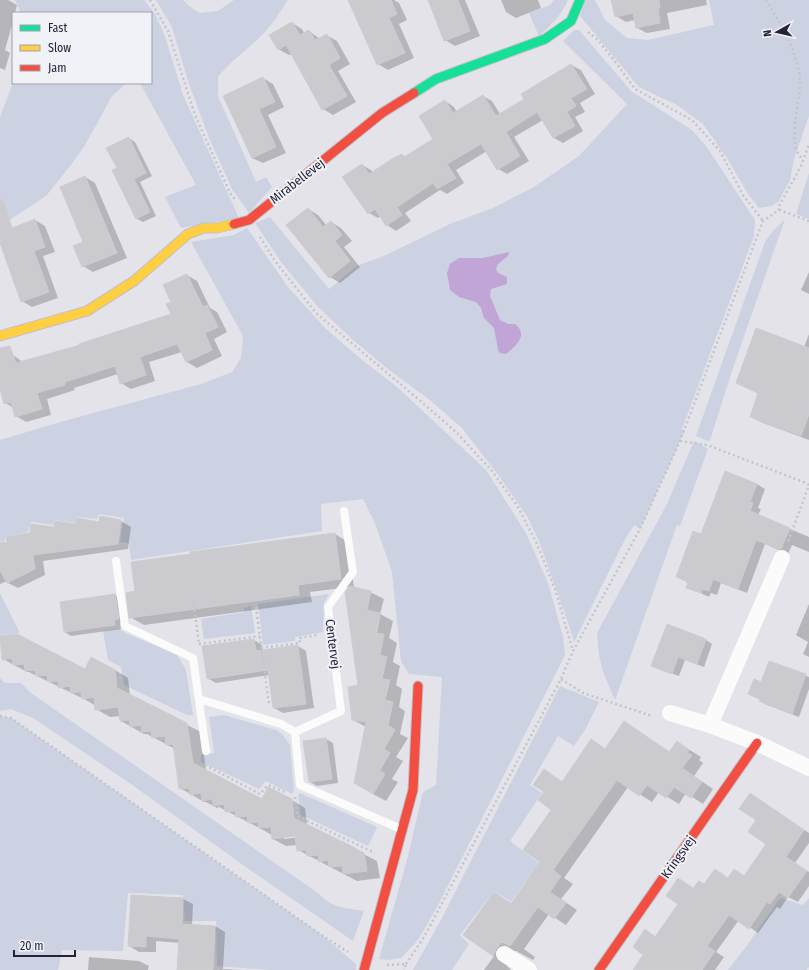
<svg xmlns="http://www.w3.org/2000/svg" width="809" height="970" font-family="'Fira Sans Condensed',sans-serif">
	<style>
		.green { fill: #ccd2e1 }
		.water { fill: #c1a5d6 }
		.shadow { fill: #0003; fill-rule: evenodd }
		.building { fill: #cbcbcf; stroke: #ccccd2 }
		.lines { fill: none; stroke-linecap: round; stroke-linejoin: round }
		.fast-casing { stroke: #c1c0c8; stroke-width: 11 }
		.slow-casing { stroke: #c1c0c8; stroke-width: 11 }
		.jam-casing { stroke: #c1c0c8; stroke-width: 11 }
		.path { stroke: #c4c4cc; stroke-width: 2.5; stroke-dasharray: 2 3; stroke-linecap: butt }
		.lane { stroke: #fbfbfc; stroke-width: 8 }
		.street { stroke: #fbfbfc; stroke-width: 16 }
		.fast { stroke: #16e098; stroke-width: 9 }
		.slow { stroke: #ffcf43; stroke-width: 9 }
		.jam { stroke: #f24e42; stroke-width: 9 }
		.labels { text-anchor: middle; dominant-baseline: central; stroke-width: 4; stroke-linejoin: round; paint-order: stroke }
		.street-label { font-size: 13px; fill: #26223b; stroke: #f1f2f8 }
	</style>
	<rect width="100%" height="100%" fill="#e3e3e9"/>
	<path class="green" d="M 15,0 L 144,0 L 155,14 L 165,36 L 183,95 L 239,218 L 181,228 L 165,197 L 196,185 L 140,83 L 151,83 L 151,13 L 21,13 Z
		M 156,0 L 183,0 L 189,6 L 200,13 L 218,11 L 234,0 L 288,0 C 279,14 270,28 258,39 C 244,52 230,62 218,77 L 218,96 L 256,182 L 266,177 L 272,187 L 249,213 L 232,189 L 209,138 L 188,81 L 172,27 Z
		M 554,0 L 568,0 C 562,15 550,26 539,36 L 529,13 L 550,5 Z
		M 586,0 L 595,0 L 605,20 L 627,38 L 648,40 L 714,25 L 709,0 L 809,0 L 809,116 L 794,159 L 790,180 L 779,201 L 772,206 L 759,208 L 748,194 L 727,158 L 703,124 L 677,105 L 639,87 L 580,16 Z
		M 574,30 L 579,30 L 631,91 L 692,130 L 706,146 L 755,220 L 754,236 L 682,429 L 685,430 L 640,529 L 634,525 L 623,543 L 574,642 L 568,623 L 539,541 L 528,518 L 499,476 L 462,428 L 431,401 L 388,369 L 353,340 L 318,307 L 281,262 L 255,223 L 270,217 L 329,289 L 357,266 L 386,255 L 450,224 L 493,208 L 534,187 L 579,156 L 627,104 L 563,41 Z
		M 13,83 L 137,83 L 126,84 L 112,96 L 84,147 L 70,166 L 46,196 L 11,219 L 0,224 L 0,117 Z
		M 809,173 L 809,219 L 796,214 Z
		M 785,219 L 733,368 L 710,440 L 708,441 L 696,436 L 765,242 L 771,233 Z
		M 247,228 L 288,287 L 325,328 L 362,360 L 396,386 L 486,470 L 526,533 L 548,583 L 563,637 L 565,655 L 437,907 L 418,940 L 401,958 L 388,960 L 379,959 L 407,860 L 423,792 L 436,785 L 442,677 L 409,674 L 401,661 L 392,572 L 375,523 L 363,499 L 321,504 L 322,531 L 131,560 L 129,543 L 120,542 L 124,518 L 99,514 L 97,519 L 77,517 L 76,523 L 55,520 L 54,525 L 31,522 L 28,532 L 5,537 L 5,541 L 0,542 L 0,440 L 64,421 L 201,384 L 232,372 L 241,358 L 243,336 L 191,242 L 234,235 Z
		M 694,441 L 708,449 L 680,526 L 677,525 L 615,700 L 603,672 L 599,655 L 597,633 L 667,504 Z
		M 0,593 L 20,633 L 0,635 Z
		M 329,594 L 324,603 L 323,632 L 295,637 L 295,641 L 263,645 L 258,604 Z
		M 251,606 L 255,633 L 204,639 L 201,619 L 245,612 L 244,608 Z
		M 120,628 L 121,631 L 177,655 L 186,670 L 193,715 L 187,715 L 124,685 L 121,667 L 108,660 L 103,631 Z
		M 0,678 L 5,683 L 21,683 L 31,693 L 318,893 C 334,909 342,907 364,911 L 353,941 L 243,865 L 131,784 L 33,718 L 11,709 L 0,711 Z
		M 560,686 L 599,702 L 585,730 L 574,746 L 558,736 L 530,785 L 542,793 L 510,841 L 539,863 L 511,902 L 494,891 L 460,935 L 469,944 L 452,970 L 413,970 L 442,918 Z
		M 224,715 L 276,730 L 282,734 L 290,745 L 294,791 L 292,794 L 266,781 L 259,789 L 201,762 L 201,755 L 214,753 L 209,717 Z
		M 0,716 L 11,718 L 323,936 L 356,964 L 356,970 L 271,970 L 217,966 L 216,921 L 185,921 L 183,895 L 128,893 L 123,951 L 62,950 L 58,970 L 0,970 Z
		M 300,793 L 377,827 L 368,846 L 301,815 L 298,796 Z
		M 780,898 L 803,905 L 809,898 L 809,967 L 806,970 L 728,970 L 746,947 Z"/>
	<path class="water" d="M 509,252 L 508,256 L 498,264 L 496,269 L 498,273 L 507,277 L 507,284 L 491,289 L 490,296 L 500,320 L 508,324 L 515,324 C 529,335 516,346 506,354 L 500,353 L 498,350 L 494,328 L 484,318 L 481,308 L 476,302 L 459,297 L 450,290 L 447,273 L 450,264 L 459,258 L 483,258 Z"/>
	<path class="shadow" d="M 0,0 L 8,0 L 17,5 L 15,13 L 13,13 L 13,21 L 5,50 L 10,53 L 5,70 L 0,68 Z
		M 358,0 L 394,0 L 399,3 L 407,20 L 399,24 L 414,58 L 388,70 L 378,64 Z
		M 429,0 L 465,0 L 480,36 L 455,46 L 445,40 Z
		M 501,0 L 538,0 L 541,8 L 516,18 L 506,12 Z
		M 613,0 L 706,0 L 707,5 L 667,13 L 670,29 L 647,33 L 637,28 L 635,20 L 626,22 L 616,16 Z
		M 292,23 L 302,29 L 305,34 L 309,31 L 320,39 L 326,35 L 337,41 L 350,64 L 338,71 L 356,102 L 333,115 L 323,109 L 292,54 L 289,55 L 278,49 Z
		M 571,65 L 581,70 L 595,94 L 580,103 L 585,112 L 575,117 L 583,131 L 563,143 L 554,138 L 543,120 L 514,137 L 529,161 L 507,174 L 498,169 L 487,151 L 456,170 L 464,183 L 447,194 L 440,190 L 405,213 L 411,221 L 396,231 L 387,225 L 381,216 L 378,218 L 369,213 L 362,165 L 371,170 L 373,173 L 402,155 L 406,157 L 435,139 L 445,101 L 454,107 L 457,112 L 483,96 L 492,101 L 500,114 L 526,100 Z
		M 263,78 L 273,84 L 284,107 L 268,115 L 286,153 L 263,163 L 252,158 L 224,96 Z
		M 129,138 L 135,142 L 152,176 L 140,182 L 156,216 L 143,222 L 137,219 L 118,169 Z
		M 85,177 L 95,183 L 127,258 L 93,272 L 83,266 Z
		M 308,209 L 318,215 L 327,226 L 331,222 L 341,228 L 352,241 L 344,247 L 360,267 L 340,283 L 330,277 Z
		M 35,220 L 45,226 L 55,252 L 43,256 L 58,298 L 32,307 L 22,301 L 0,240 L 0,233 Z
		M 809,272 L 809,294 L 801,290 Z
		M 187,275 L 197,281 L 210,308 L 217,312 L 227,332 L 214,339 L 222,356 L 197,368 L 187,362 L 182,352 L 149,362 L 155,381 L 131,389 L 121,383 L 118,374 L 74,388 L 75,390 L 47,399 L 51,415 L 26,422 L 16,416 L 14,408 L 5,403 L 0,385 L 0,359 L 13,355 L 23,362 L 81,345 L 172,315 L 172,302 Z
		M 809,334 L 809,440 L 761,422 L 751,417 L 759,394 L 737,382 L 804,347 Z
		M 726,473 L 757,484 L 765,489 L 758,508 L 761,509 L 758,515 L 809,537 L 809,552 L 792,545 L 788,554 L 765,544 L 747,593 L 721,583 L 717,595 L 711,593 L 709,597 L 687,587 L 689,583 L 677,577 L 702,535 Z
		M 100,518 L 121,521 L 131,527 L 128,549 L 43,561 L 45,575 L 18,588 L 8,583 L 7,581 L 0,584 L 0,544 L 55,528 L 100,523 Z
		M 335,534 L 348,542 L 354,588 L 370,592 L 384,599 L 380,614 L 393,621 L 389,638 L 397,643 L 393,662 L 400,666 L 396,685 L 402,689 L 399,707 L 405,711 L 400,734 L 408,738 L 396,757 L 403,761 L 392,779 L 398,782 L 386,801 L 373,794 L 366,727 L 353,720 L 359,686 L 350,587 L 310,592 L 312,602 L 144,625 L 130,617 ZM 378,616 L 380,616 L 376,638 L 374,637 Z
		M 115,595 L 121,599 L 125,623 L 120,623 L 121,629 L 71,636 L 65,632 Z
		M 809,604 L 809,657 L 803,654 L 808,642 L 796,635 Z
		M 667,626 L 706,640 L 712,644 L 704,667 L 685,660 L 679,676 L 659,669 Z
		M 0,637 L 85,670 L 115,670 L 128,678 L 130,696 L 201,732 L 206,771 L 262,800 L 292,800 L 305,808 L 307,825 L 377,861 L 380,878 L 357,881 L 298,850 L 297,845 L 286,846 L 273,839 L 272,835 L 263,830 L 219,807 L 217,808 L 206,802 L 204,802 L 180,788 L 175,749 L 147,734 L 144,734 L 121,721 L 120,716 L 110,717 L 96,709 L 96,706 L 86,700 L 41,678 L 29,672 L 27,672 L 3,659 ZM 299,835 L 300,837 L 284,839 L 284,837 Z
		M 254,640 L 262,645 L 263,651 L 298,646 L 306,651 L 314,708 L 283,713 L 274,708 L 270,675 L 216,683 L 207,678 Z
		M 770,662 L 809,677 L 809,689 L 799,717 L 767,705 L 760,701 L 761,700 L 749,694 L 762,683 Z
		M 624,722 L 670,752 L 677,742 L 701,757 L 699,760 L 703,763 L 694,776 L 713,789 L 703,804 L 686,793 L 679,804 L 659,792 L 652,802 L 628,787 L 564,878 L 573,884 L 561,899 L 577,910 L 566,925 L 549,914 L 524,949 L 535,957 L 533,960 L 516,951 L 511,952 L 506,961 L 507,966 L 511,970 L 484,970 L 494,956 L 464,935 L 494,893 L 512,904 L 542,862 L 553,810 L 545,792 L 544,770 L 563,782 L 591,740 L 606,749 Z
		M 326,739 L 333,743 L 338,783 L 317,786 L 310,782 Z
		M 751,794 L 809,833 L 809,843 L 795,863 L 809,872 L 809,886 L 798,902 L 788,897 L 780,909 L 777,907 L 758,933 L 739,920 L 716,952 L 724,957 L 715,970 L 635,970 L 644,954 L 645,931 L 656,937 L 694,889 L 729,879 L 735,870 L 745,876 L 768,844 L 758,820 Z
		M 183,899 L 193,904 L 192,925 L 215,926 L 225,932 L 223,969 L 244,970 L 178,970 L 180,943 L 156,941 L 156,952 L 139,952 L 129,946 Z
		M 89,957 L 139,961 L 149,966 L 148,970 L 88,970 Z"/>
	<path class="building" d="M 348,0 L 391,0 L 397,14 L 389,18 L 405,53 L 377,65 Z
		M 428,0 L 458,0 L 470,31 L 444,41 Z
		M 611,0 L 659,0 L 660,8 L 658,8 L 660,23 L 636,28 L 633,13 L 615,17 Z
		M 292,22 L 300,35 L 309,30 L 315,40 L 327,34 L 340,58 L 329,65 L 347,96 L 322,110 L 286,45 L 278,50 L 269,35 Z
		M 571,64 L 587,89 L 571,98 L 576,106 L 567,112 L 575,126 L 553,138 L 537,112 L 506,132 L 520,156 L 497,170 L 481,144 L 447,164 L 456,178 L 437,189 L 433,183 L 397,207 L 402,215 L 386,226 L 375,209 L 368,214 L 342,177 L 362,164 L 369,174 L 392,159 L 402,154 L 404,157 L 433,139 L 419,116 L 445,100 L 453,113 L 483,95 L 496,116 L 524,99 L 521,94 Z
		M 263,77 L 275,102 L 259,109 L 276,147 L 252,158 L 223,96 Z
		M 129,137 L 146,173 L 134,179 L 150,212 L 136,219 L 112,170 L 117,168 L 106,148 Z
		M 85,176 L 117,253 L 82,267 L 73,246 L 83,242 L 60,187 Z
		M 3,199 L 12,228 L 35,219 L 45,247 L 34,251 L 49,292 L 21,302 L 0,243 L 0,200 Z
		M 308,208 L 323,227 L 331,221 L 342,235 L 335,241 L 350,261 L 329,278 L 286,225 Z
		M 187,274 L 203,307 L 207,305 L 218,327 L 205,333 L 212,350 L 186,362 L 177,344 L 140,357 L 146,375 L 120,384 L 115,366 L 65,382 L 65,385 L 37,393 L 42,409 L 15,417 L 11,402 L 4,404 L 0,389 L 0,348 L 10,346 L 16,363 L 80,345 L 79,344 L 171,314 L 166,304 L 171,302 L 163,285 Z
		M 756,328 L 809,348 L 809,414 L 801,436 L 750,417 L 758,393 L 736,383 Z
		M 725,471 L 757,484 L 750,502 L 753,503 L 750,511 L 790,528 L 781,549 L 779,549 L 756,540 L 738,589 L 713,579 L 709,591 L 702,589 L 701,593 L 686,588 L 688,583 L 686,582 L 687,581 L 676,577 L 693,531 L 701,534 Z
		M 100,516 L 121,520 L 118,544 L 33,555 L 35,569 L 7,583 L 0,570 L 0,543 L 7,542 L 6,537 L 30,533 L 31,524 L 54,527 L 55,521 L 76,524 L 77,518 L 99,522 Z
		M 335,533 L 341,579 L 298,585 L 299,595 L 129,618 L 126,593 L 135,591 L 131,562 L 191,554 L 190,552 Z
		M 350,586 L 371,591 L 367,610 L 380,613 L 376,633 L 384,634 L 380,655 L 387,657 L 382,679 L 390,680 L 385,700 L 393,702 L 388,725 L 395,730 L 384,749 L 390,753 L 380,770 L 385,774 L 373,794 L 354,783 L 366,722 L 352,720 L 348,687 L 358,685 L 345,592 Z
		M 115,594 L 119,619 L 114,620 L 115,625 L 64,632 L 60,602 Z
		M 667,624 L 706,639 L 697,664 L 678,657 L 672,674 L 651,666 Z
		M 17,634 L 85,669 L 91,657 L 115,670 L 117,688 L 187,723 L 193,763 L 262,799 L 268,787 L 292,799 L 294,818 L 341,841 L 341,845 L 342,841 L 364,853 L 367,871 L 343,874 L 342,866 L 329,867 L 328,860 L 319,862 L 318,855 L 307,856 L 306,850 L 297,851 L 295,836 L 272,839 L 271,827 L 259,828 L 258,822 L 248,823 L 247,816 L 236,817 L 235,811 L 225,812 L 224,804 L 213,806 L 212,799 L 202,801 L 201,793 L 190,795 L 189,788 L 179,789 L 173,744 L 166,745 L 165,736 L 152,738 L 151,731 L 142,732 L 141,725 L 130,727 L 129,720 L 120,721 L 118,707 L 95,710 L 94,697 L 82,699 L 81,692 L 71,693 L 70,686 L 59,688 L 58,681 L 48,682 L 47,675 L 36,676 L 35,670 L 25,671 L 24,664 L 13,665 L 12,658 L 2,660 L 0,636 Z
		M 254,639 L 256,651 L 298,645 L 306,704 L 273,708 L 268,670 L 207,679 L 202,646 Z
		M 769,661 L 806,674 L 792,714 L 759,701 L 760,699 L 748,694 L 754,679 L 761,682 Z
		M 624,721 L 669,752 L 677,741 L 689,750 L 687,753 L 692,755 L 682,768 L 702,782 L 691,798 L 674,787 L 666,798 L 647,785 L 639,796 L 617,780 L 553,870 L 561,876 L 550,892 L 566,903 L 554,919 L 538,907 L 510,946 L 502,942 L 496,949 L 493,956 L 463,935 L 494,892 L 511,904 L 540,862 L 523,850 L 551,810 L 538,800 L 544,792 L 533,785 L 544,769 L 562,782 L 591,739 L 605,749 Z
		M 326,738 L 332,779 L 309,782 L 303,741 Z
		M 750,793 L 804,830 L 786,857 L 807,871 L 788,898 L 779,892 L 770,904 L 767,902 L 749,929 L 729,915 L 707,946 L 715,951 L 702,970 L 633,970 L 643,955 L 633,947 L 645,929 L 655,937 L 678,904 L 666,896 L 678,878 L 693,888 L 699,881 L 704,884 L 715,869 L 728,878 L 734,869 L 744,876 L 766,844 L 748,832 L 756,820 L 739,809 Z
		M 131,895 L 183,898 L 182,924 L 215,926 L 213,970 L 177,970 L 179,939 L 146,936 L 146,947 L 128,946 Z"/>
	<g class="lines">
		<g class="fast-casing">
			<path id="fast" d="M 414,93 L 436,79 L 545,39 L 571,21 L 580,0"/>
		</g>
		<g class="slow-casing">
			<path id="slow" d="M 0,336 L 87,311 L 134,281 L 188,234 L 204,228 L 217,228 L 234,224"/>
		</g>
		<g class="jam-casing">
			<path id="jam" d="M 234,224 L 249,220 L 382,113 L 414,93
				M 364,970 L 413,790 L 418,686
				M 599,970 L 757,743"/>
		</g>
		<path class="path" d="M 150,0 L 168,31 L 195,115 L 230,193 L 236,201
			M 766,0 C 781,25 799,53 800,82 C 800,104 786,144 803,160
			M 588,32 L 598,40 L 614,60 L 635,89 L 692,120 L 720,151 L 743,195 L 763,221
			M 779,210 L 809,221
			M 260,237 L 275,261 L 316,313 L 417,398 L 457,433 L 492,471 L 518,507 L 537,544 L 555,589 L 573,651
			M 680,441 L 707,445 L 806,483 L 809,485 L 788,542
			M 194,605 L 199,645
			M 256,607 L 269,705
			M 199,644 L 260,636
			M 261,648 L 300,643 L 299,638 L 318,635
			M 561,679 L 583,693 L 652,716
			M 0,716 L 11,718 L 323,936 L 348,952
			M 205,765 L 260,794 L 268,785 L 287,793
			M 295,797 L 297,816 L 375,853
			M 406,964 L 424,937 L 561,679 L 573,651 L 640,529 L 680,441 L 763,221 L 779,210 L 778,208 L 802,164 L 809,144
			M 387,965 L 406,964 L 404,970"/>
		<path class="lane" d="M 116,561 L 125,626 L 193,658 L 206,751
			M 199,699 L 281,724 L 295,732 L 300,785 L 401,829
			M 295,732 L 341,711 L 328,607 L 353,572 L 344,511"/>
		<path class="street" d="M 670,713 L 710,725 L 757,743 L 809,768
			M 710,725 L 782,558
			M 504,954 L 529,970"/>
		<use href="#fast" class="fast"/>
		<use href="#slow" class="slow"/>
		<use href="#jam" class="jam"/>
	</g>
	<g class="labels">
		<g class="street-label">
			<text transform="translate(297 181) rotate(-38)">Mirabellevej</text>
			<text transform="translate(333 644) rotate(83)">Centervej</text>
			<text transform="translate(678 857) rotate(-55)">Kringsvej</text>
		</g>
	</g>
	<rect x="12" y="12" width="140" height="72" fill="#f1f2f8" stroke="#a09fac"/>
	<rect x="20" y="25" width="20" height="6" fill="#16e098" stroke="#a09fac"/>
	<text x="48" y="32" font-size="12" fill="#26223b">Fast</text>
	<rect x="20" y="45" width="20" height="6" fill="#ffcf43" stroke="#a09fac"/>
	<text x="48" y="52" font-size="12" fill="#26223b">Slow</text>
	<rect x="20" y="65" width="20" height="6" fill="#f24e42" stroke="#a09fac"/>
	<text x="48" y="72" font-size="12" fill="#26223b">Jam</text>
	<g transform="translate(777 32) rotate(262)" stroke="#f1f2f8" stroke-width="3" paint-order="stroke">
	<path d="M0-3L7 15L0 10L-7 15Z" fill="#26223b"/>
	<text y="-6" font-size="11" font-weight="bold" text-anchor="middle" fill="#26223b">N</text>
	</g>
	<path d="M14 950v6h61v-6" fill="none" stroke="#26223b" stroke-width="2"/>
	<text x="20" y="950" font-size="12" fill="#26223b" stroke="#f1f2f8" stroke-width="3" paint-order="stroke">20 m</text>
</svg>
